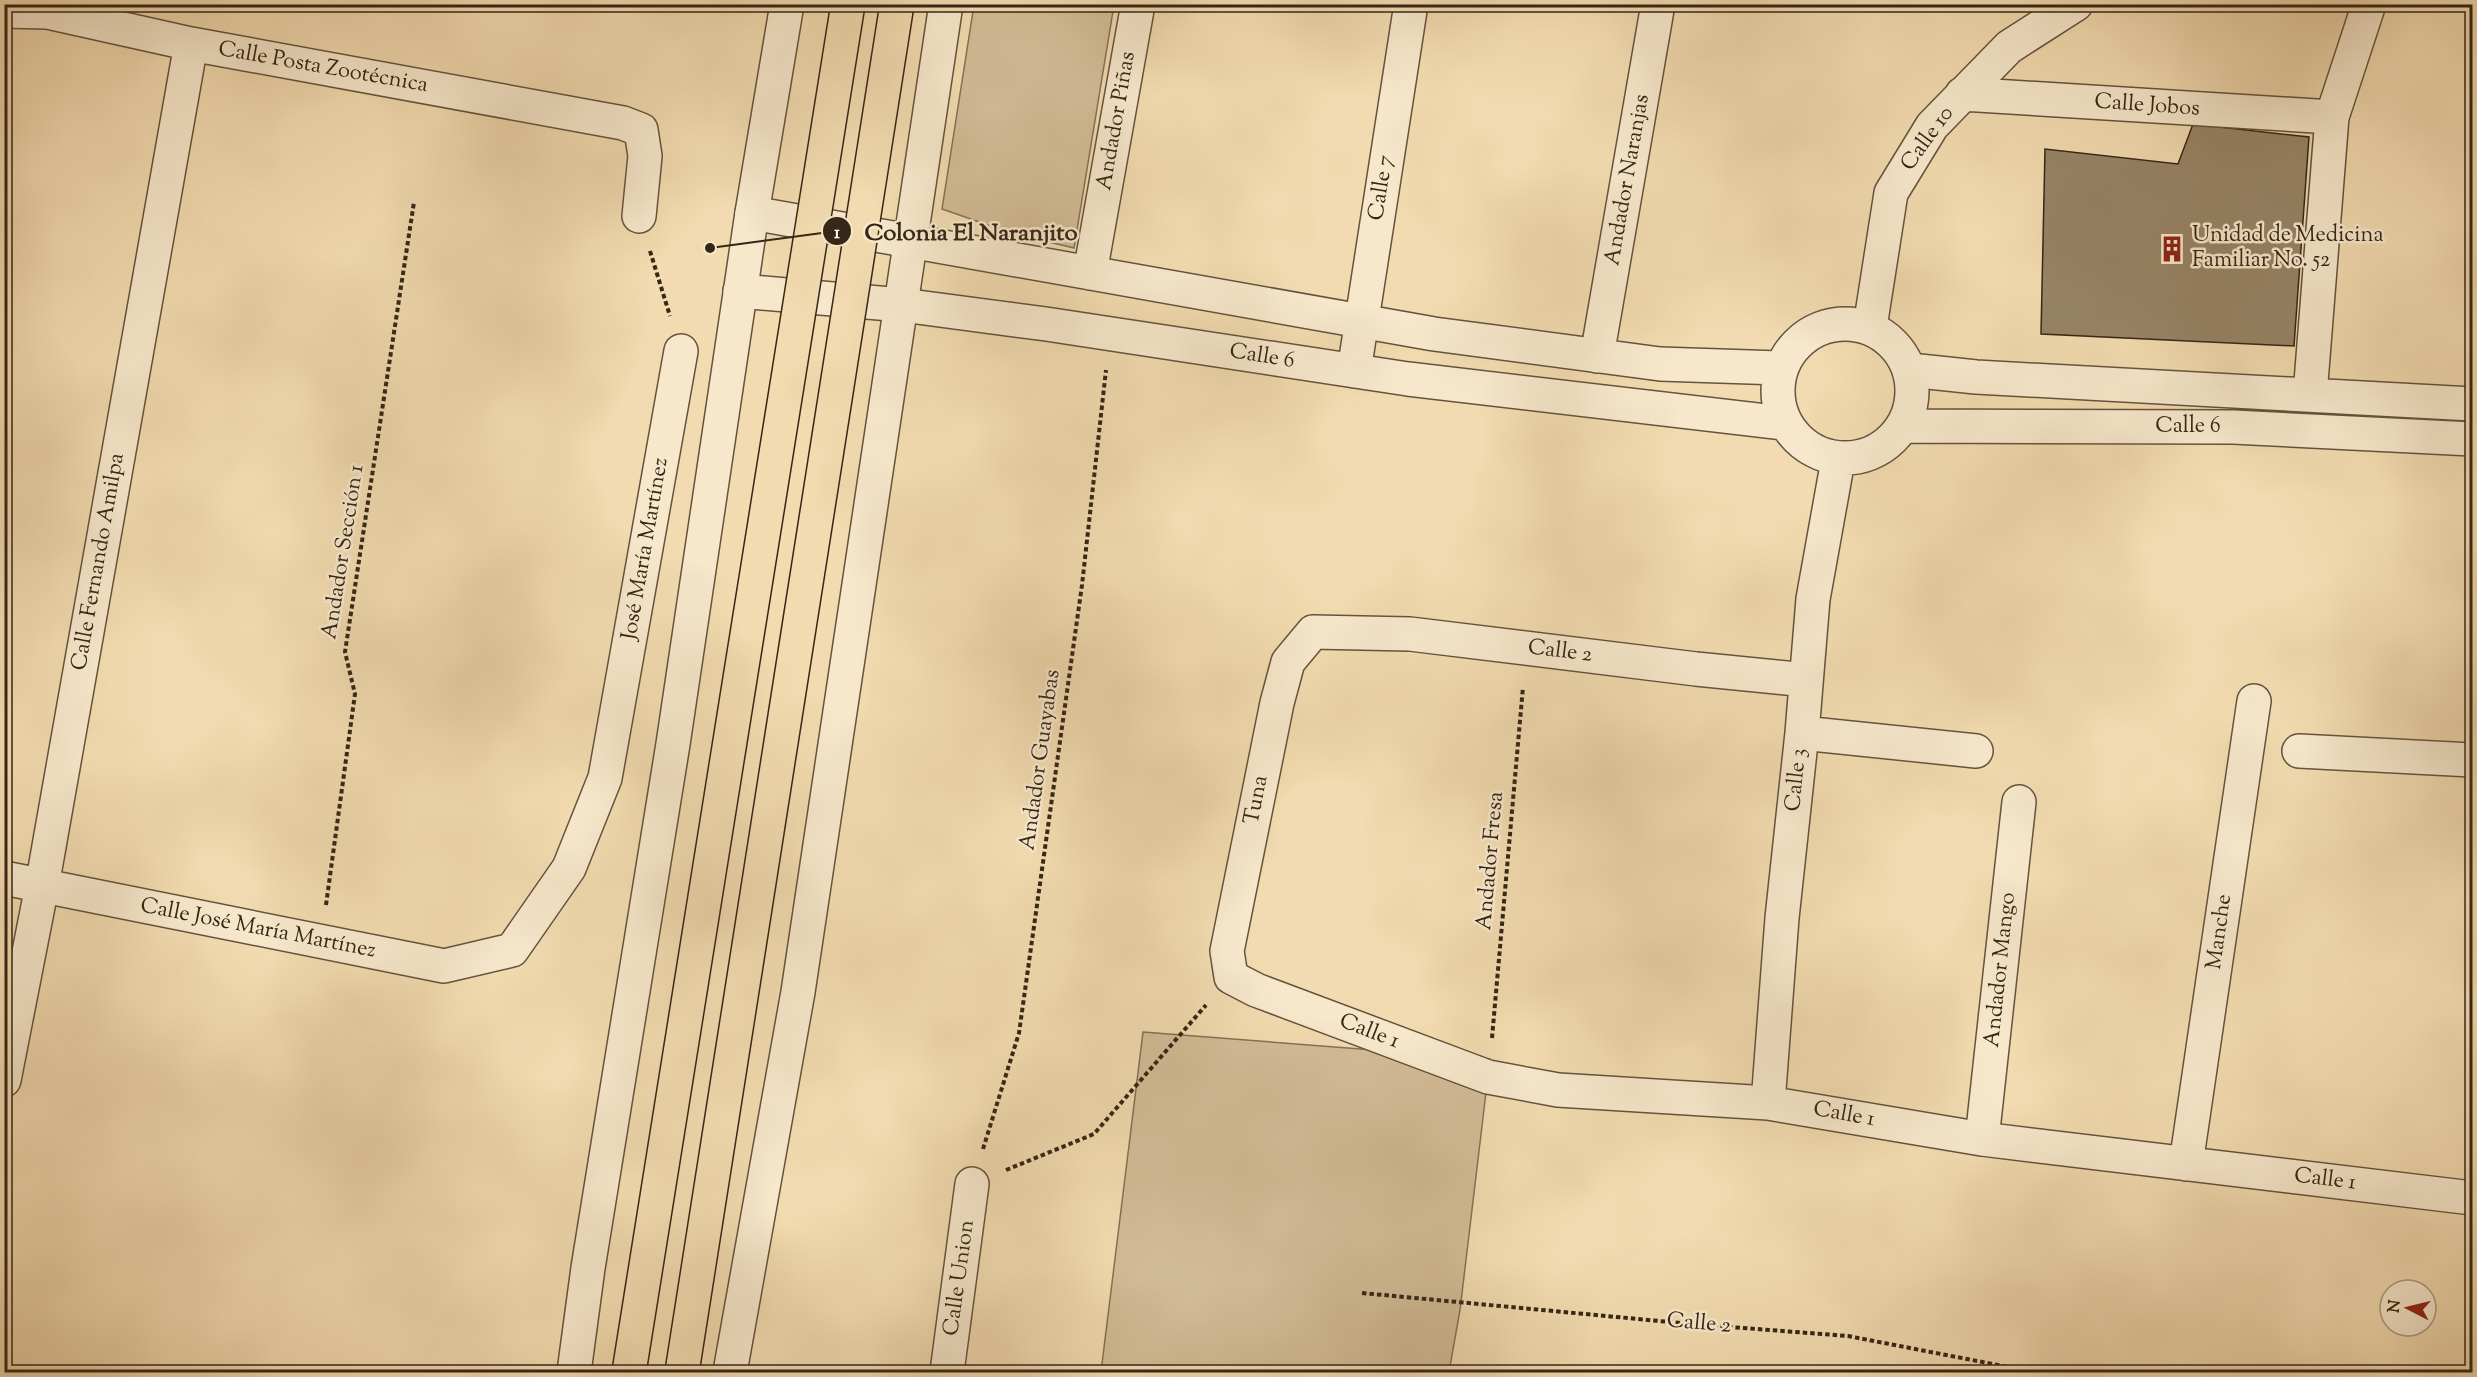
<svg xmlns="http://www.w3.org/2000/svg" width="2477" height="1377" font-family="'Sorts Mill Goudy',serif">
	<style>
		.green { fill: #d2bc96; stroke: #847156; stroke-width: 1.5 }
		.building { fill: #978467; stroke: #352617; stroke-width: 1.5 }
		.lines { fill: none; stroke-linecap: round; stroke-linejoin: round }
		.minor-casing { stroke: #64533d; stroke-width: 36 }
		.tertiary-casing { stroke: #64533d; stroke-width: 36 }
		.path { stroke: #352617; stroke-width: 4; stroke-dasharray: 4.5 3; stroke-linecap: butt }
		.minor { stroke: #f7e8cc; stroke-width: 33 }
		.tertiary { stroke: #f7e8cc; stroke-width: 33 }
		.primary-bridge-casing { stroke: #352617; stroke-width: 36; stroke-linecap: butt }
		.primary-bridge { stroke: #f2dbb0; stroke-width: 33 }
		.labels { text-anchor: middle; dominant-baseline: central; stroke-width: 5; stroke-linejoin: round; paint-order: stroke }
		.street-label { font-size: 22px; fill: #352617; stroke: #f7e8cc }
		.poi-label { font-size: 22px; fill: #352617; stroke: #f7e8cc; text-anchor: start }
		.leader { fill: none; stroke: #352617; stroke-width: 2 }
		.callout-dot { fill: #352617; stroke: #f7e8cc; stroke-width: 2 }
		.mark-label { font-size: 18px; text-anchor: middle; font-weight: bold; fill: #fff }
		.callout-label { font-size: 24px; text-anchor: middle; font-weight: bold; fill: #352617; stroke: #f7e8cc; stroke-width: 5; stroke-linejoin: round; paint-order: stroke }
	</style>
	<rect width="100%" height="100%" fill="#f2dbb0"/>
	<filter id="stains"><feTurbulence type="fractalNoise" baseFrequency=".00333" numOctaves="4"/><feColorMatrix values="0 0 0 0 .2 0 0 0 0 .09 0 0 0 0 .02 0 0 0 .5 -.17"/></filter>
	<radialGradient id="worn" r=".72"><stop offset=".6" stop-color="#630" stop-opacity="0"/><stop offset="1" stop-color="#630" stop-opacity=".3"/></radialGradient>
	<path class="green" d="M 974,5 L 1114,5 L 1074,248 L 1008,232 L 942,209 Z
		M 1143,1032 L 1490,1059 L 1460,1310 L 1449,1372 L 1101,1372 Z"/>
	<path class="building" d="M 2193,124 L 2309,137 L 2294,346 L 2041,334 L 2045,149 L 2178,164 Z"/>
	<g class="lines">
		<g class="minor-casing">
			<path id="minor" d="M 4,11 L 47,12 L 191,44 L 623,123 L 641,130 L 645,156 L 639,216
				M 1962,94 L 2332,117
				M 752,213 L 1434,334 L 1660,364 L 1781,368
				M 1090,273 L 1138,4
				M 740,291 L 902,305 L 1046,324 L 1408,379 L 1784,423
				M1778 391a67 67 0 1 1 134 0a67 67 0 1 1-134 0Z
				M 1870,327 L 1891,193 L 1932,126 L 2009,47 L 2076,4
				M 1597,356 L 1658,4
				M 1910,370 L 1976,377 L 2472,404
				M 1354,371 L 1411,4
				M 2310,395 L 2332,117 L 2369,4
				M 1903,426 L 2233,427 L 2472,439
				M 1806,680 L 1696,669 L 1410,634 L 1313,632 L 1288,662 L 1277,703 L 1227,951 L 1231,977 L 1256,990 L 1488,1077 L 1558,1090 L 1768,1103 L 1982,1139 L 2472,1198
				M 1802,733 L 1976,751
				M 2299,751 L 2472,760
				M 4,878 L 444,966 L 512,950 L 569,868 L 605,778 L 681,351
				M 4,1080 L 42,886 L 191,44
				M 1768,1103 L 1782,918 L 1802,733 L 1813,599 L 1838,460
				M 1982,1139 L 2019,802
				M 2186,1164 L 2254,701
				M 947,1372 L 972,1184"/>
		</g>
		<g class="tertiary-casing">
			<path id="tertiary" d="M 574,1372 L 588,1268 L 673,744 L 752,213 L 787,4
				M 730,1372 L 798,992 L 946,4"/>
		</g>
		<path class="path" d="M 650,251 L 670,316
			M 326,905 L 355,694 L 345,652 L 414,202
			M 1492,1038 L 1523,687
			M 983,1149 L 1019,1033 L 1082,585 L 1106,370
			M 1006,1170 L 1094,1134 L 1206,1005
			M 1362,1293 L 1691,1324 L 1848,1336 L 2034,1372"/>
		<use href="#minor" class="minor"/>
		<use href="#tertiary" class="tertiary"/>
		<g class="primary-bridge-casing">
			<path id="primary-bridge" d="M 629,1372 L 848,4
				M 682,1372 L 897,4"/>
		</g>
		<use href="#primary-bridge" class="primary-bridge"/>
	</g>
	<defs>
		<g id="building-bare" transform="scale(2.07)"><path d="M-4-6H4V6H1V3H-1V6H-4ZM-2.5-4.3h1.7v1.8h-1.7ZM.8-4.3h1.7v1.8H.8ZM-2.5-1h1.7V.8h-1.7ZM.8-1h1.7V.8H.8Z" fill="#8f2418" stroke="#f7e8cc" stroke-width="2.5" paint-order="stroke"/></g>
	</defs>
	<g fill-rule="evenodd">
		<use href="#building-bare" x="2172" y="249"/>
	</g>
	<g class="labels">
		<g class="street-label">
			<text transform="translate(323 68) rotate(10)">Calle Posta Zootécnica</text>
			<text transform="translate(2147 106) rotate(4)">Calle Jobos</text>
			<text transform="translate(1117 121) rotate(-80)">Andador Piñas</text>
			<text transform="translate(1928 139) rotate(-54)">Calle 10</text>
			<text transform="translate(1628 180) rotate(-80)">Andador Naranjas</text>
			<text transform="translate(1382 188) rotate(-81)">Calle 7</text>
			<text transform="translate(1262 357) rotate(9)">Calle 6</text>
			<text x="2188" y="427">Calle 6</text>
			<text transform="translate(646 549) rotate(-80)">José María Martínez</text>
			<text transform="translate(344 552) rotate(-81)">Andador Sección 1</text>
			<text transform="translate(99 562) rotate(-80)">Calle Fernando Amilpa</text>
			<text transform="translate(1560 652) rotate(7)">Calle 2</text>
			<text transform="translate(1041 760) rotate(-82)">Andador Guayabas</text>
			<text transform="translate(1797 780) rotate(-84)">Calle 3</text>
			<text transform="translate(1257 800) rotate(-79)">Tuna</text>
			<text transform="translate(1491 861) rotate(-85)">Andador Fresa</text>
			<text transform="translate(258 929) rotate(11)">Calle José María Martínez</text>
			<text transform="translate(2220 932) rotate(-82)">Manche</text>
			<text transform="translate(2001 970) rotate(-84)">Andador Mango</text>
			<text transform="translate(1369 1032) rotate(21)">Calle 1</text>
			<text transform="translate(1844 1115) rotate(10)">Calle 1</text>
			<text transform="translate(2325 1180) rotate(7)">Calle 1</text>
			<text transform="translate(960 1278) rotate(-82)">Calle Union</text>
			<text transform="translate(1699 1324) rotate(5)">Calle 2</text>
		</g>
		<g class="poi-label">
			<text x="2192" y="236">Unidad de Medicina<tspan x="2192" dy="25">Familiar No. 52</tspan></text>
		</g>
	</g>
	<path class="leader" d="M710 248L837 231"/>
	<g class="callout-dot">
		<circle cx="710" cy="248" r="6"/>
		<circle cx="837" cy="231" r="15"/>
	</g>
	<g class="mark-label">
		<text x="837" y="238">1</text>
	</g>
	<g class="callout-label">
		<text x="971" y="240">Colonia El Naranjito</text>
	</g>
	<rect width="2477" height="1377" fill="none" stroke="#f2dbb0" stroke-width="24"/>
	<rect x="6" y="6" width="2465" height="1365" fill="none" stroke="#352617" stroke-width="3"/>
	<rect x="12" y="12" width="2453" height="1353" fill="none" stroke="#352617" stroke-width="1.5"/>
	<g transform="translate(2408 1308) rotate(277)"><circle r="28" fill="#f7e8cc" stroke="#a99a84" stroke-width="1.5"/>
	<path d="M0-4.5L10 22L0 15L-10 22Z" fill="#8f2418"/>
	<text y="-9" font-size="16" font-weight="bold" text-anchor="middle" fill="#352617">N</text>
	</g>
	<rect width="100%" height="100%" filter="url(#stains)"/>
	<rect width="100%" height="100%" fill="url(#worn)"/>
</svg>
